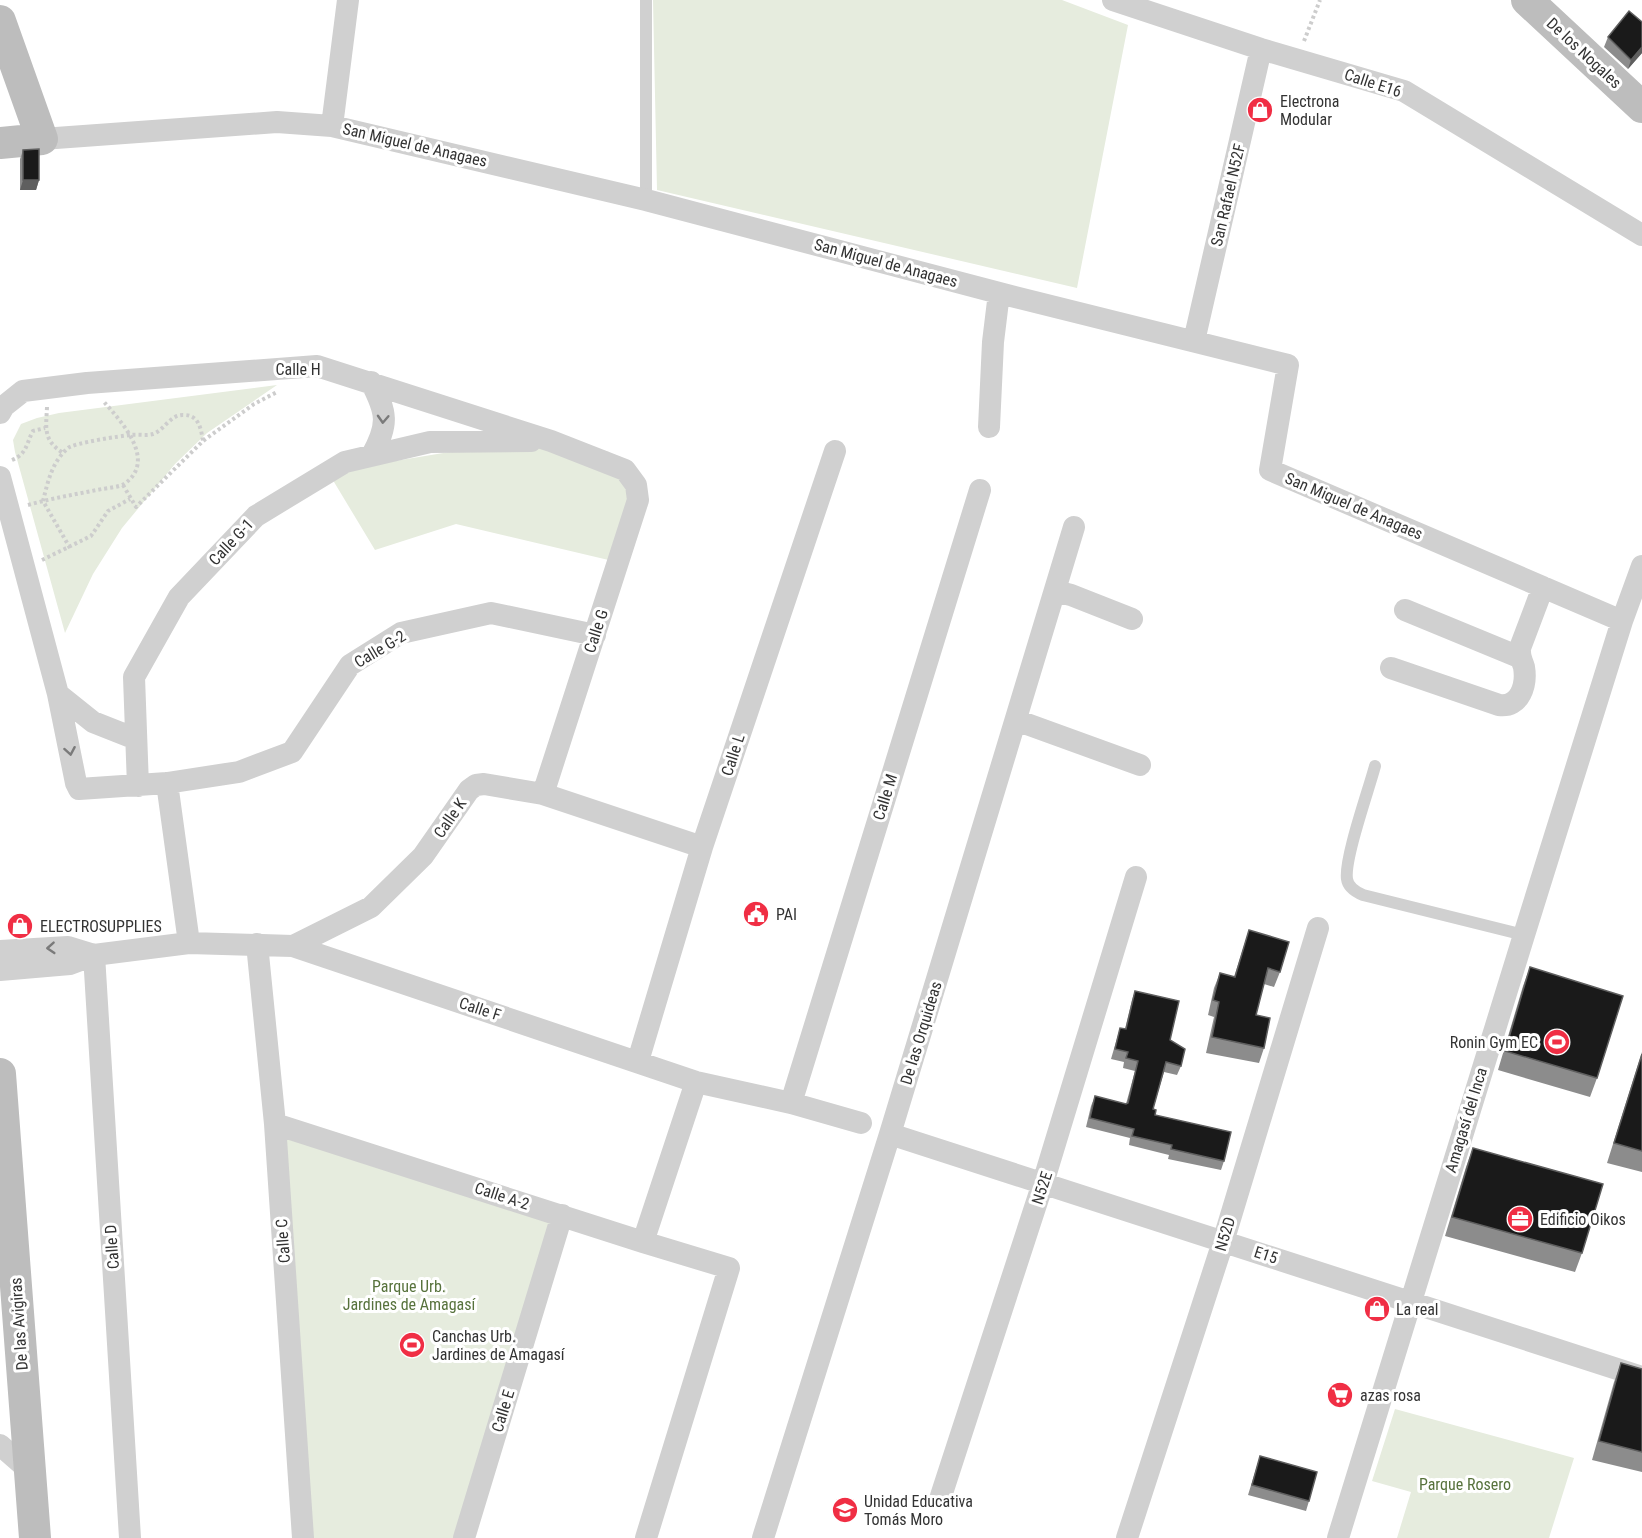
<svg xmlns="http://www.w3.org/2000/svg" width="1642" height="1538" font-family="'Roboto Condensed',sans-serif">
	<style>
		.green { fill: #e6ecde }
		.lines { fill: none; stroke-linecap: round; stroke-linejoin: round }
		.path { stroke: #cdcdcd; stroke-width: 4; stroke-dasharray: 3 3; stroke-linecap: butt }
		.lane { stroke: #d0d0d0; stroke-width: 12 }
		.street { stroke: #d0d0d0; stroke-width: 22 }
		.secondary { stroke: #bdbdbd; stroke-width: 32 }
		.wall { fill: #8c8c8c }
		.shaded-wall { fill: #5f5f5f }
		.building { fill: #1a1a1a; stroke: #5f5f5f; stroke-width: 1.5 }
		.oneway { stroke: #7a7a7a }
		.labels { text-anchor: middle; dominant-baseline: central; stroke-width: 6; stroke-linejoin: round; paint-order: stroke }
		.street-label { font-size: 16px; fill: #333; stroke: #fff }
		.poi-label { font-size: 16px; fill: #333; stroke: #fff; text-anchor: start }
		.park-label { font-size: 16px; fill: #57723c; stroke: #fff }
	</style>
	<rect width="100%" height="100%" fill="#fff"/>
	<path class="green" d="M 653,0 L 1062,0 L 1128,25 L 1077,288 L 657,190 Z
		M 277,385 L 207,433 L 175,464 L 122,528 L 93,574 L 65,633 L 15,452 L 13,440 L 21,424 L 37,418 L 59,413 Z
		M 553,435 L 609,452 L 637,497 L 617,562 L 456,524 L 375,550 L 328,472 Z
		M 275,1124 L 562,1215 L 464,1538 L 303,1538 Z
		M 1395,1409 L 1574,1458 L 1549,1538 L 1397,1538 L 1411,1492 L 1372,1481 Z"/>
	<g class="lines">
		<path class="path" d="M 1304,41 L 1320,0
			M 47,407 C 46,429 43,440 63,453
			M 12,460 C 27,454 26,444 33,431 L 45,428
			M 123,485 L 136,507 L 203,441 L 254,404 L 277,392
			M 28,505 C 53,498 77,494 102,489 C 108,488 119,487 124,484 C 158,461 121,421 104,402
			M 70,548 L 43,501 C 48,481 52,462 68,448 C 74,443 120,436 131,435 C 138,434 147,436 153,434 C 165,430 170,414 184,415 C 199,415 201,429 203,441
			M 42,560 L 91,536 L 108,511 L 130,499"/>
		<path class="lane" d="M 646,0 L 646,200
			M 1375,766 C 1369,789 1344,859 1347,879 C 1348,887 1356,892 1363,895 L 1524,935"/>
		<path class="street" d="M 1113,0 L 1261,49 L 1404,91 L 1642,235
			M 332,126 L 348,0
			M 42,139 L 277,122 L 332,126 L 646,200 L 999,293 L 1288,365 L 1270,470 L 1622,621
			M 1194,341 L 1261,49
			M 371,382 C 387,413 389,424 372,455
			M 0,413 L 4,406 L 23,391 L 87,383 L 317,366 L 551,441 L 625,470 L 636,485 L 638,500 L 543,794
			M 989,427 L 993,342 L 999,293
			M 0,477 L 58,694 L 76,783 L 79,789 L 167,783 L 239,772 L 292,752 L 350,665 L 401,633 L 491,613 L 595,635
			M 1055,591 L 1071,595 L 1132,619
			M 1405,610 L 1519,657
			M 1391,668 L 1499,705 C 1520,708 1527,685 1524,667 C 1522,660 1519,657 1520,648 L 1543,587
			M 58,694 L 93,722 L 136,739
			M 1016,720 L 1140,765
			M 167,783 L 189,943
			M 138,786 L 134,677 L 179,597 L 256,516 L 345,462 L 430,442 L 531,441
			M 257,944 L 275,1124 L 303,1538
			M 293,946 L 371,907 L 423,856 L 469,790 L 476,785 L 484,784 L 543,794 L 702,847
			M 0,951 L 68,947 L 94,955
			M 94,955 L 130,1538
			M 0,970 L 70,964 L 94,955 L 189,943 L 293,946 L 696,1082 L 791,1103 L 861,1123
			M 638,1061 L 702,847 L 835,451
			M 791,1103 L 980,490
			M 275,1124 L 643,1242 L 729,1268 L 646,1538
			M 890,1134 L 1642,1377
			M 643,1242 L 696,1082
			M 0,1445 L 31,1472
			M 941,1496 L 1043,1183 L 1136,877
			M 464,1538 L 562,1215
			M 763,1538 L 890,1134 L 1074,527
			M 1127,1538 L 1223,1242 L 1318,928
			M 1338,1538 L 1524,935 L 1622,621 L 1642,566"/>
		<path class="secondary" d="M 1527,0 L 1642,107
			M 0,21 L 42,139 L 0,143
			M 0,1074 L 35,1538"/>
	</g>
	<path class="wall" d="M 1642,22 L 1642,53 L 1628,69 L 1604,47 L 1608,37 Z
		M 23,150 L 39,180 L 36,190 L 20,190 L 20,159 Z
		M 1249,930 L 1280,972 L 1274,987 L 1264,984 L 1256,1015 L 1264,1048 L 1259,1063 L 1206,1053 L 1214,1017 L 1208,1015 L 1214,988 L 1220,973 L 1234,977 Z
		M 1530,967 L 1597,1078 L 1590,1097 L 1498,1070 L 1523,986 Z
		M 1135,991 L 1170,1040 L 1181,1066 L 1177,1075 L 1164,1072 L 1153,1109 L 1155,1115 L 1224,1161 L 1221,1170 L 1168,1159 L 1169,1155 L 1129,1145 L 1130,1138 L 1086,1127 L 1091,1106 L 1095,1096 L 1126,1104 L 1135,1071 L 1123,1068 L 1124,1062 L 1111,1059 L 1120,1028 L 1125,1029 L 1132,1000 Z
		M 1642,1052 L 1642,1172 L 1607,1163 Z
		M 1473,1148 L 1582,1253 L 1575,1272 L 1445,1236 L 1466,1167 Z
		M 1621,1363 L 1642,1369 L 1642,1472 L 1592,1460 L 1614,1382 Z
		M 1260,1456 L 1309,1501 L 1306,1511 L 1248,1495 Z"/>
	<path class="shaded-wall" d="M 1642,47 L 1642,53 L 1628,69 L 1631,60 Z
		M 23,180 L 39,180 L 36,190 L 20,190 Z"/>
	<path class="building" d="M 1629,11 L 1642,22 L 1642,47 L 1631,60 L 1608,37 Z
		M 39,149 L 39,180 L 23,180 L 23,150 Z
		M 1249,930 L 1289,942 L 1280,972 L 1268,968 L 1256,1015 L 1270,1018 L 1264,1048 L 1212,1037 L 1219,1002 L 1213,1000 L 1220,973 L 1235,977 Z
		M 1530,967 L 1623,996 L 1597,1078 L 1505,1051 Z
		M 1135,991 L 1179,1001 L 1170,1040 L 1185,1049 L 1181,1066 L 1166,1062 L 1153,1109 L 1156,1110 L 1155,1115 L 1231,1132 L 1224,1161 L 1171,1149 L 1172,1145 L 1132,1136 L 1134,1129 L 1090,1118 L 1095,1096 L 1126,1104 L 1128,1103 L 1138,1061 L 1126,1058 L 1128,1052 L 1115,1049 L 1120,1028 L 1126,1029 Z
		M 1642,1054 L 1642,1151 L 1614,1143 Z
		M 1473,1148 L 1603,1184 L 1582,1253 L 1452,1217 Z
		M 1621,1363 L 1642,1369 L 1642,1452 L 1599,1441 Z
		M 1260,1456 L 1317,1472 L 1309,1501 L 1252,1485 Z"/>
	<defs><path id="oneway-chevron" d="M-2-3.5L2.5 0L-2 3.5" fill="none" stroke-width="1.6" stroke-linecap="round" stroke-linejoin="round" transform="scale(1.5)"/></defs>
	<g class="oneway">
		<use href="#oneway-chevron" transform="translate(383 419) rotate(93)"/>
		<use href="#oneway-chevron" transform="translate(70 751) rotate(80)"/>
		<use href="#oneway-chevron" transform="translate(51 948) rotate(176)"/>
	</g>
	<defs>
		<g id="shop-disc" transform="scale(1.35)"><circle r="9.5" fill="#f02e44" stroke="#fff"/><path d="M-5-2.5h2.3a2.7 3.5 0 0 1 5.4 0H5L5.5 6h-11ZM-1.5-2.5h3a1.5 2.3 0 0 0-3 0Z" fill="#fff"/></g>
		<g id="civic-disc" transform="scale(1.35)"><circle r="9.5" fill="#f02e44" stroke="#fff"/><path d="M-.6-6.5H3V-4.5H.6V-3L4-1V1h2V6H-6V1h2V-1L-.6-3ZM-1.2 2.5V6h2.4V2.5Z" fill="#fff"/></g>
		<g id="stadium-disc" transform="scale(1.35)"><circle r="9.5" fill="#f02e44" stroke="#fff"/><path d="M0-5a6.5 5 0 1 0 0 10a6.5 5 0 1 0 0-10ZM-3.5-1.8h7v3.6h-7Z" fill="#fff"/></g>
		<g id="office-disc" transform="scale(1.35)"><circle r="9.5" fill="#f02e44" stroke="#fff"/><path d="M-6-3h4V-5.5h4V-3h4V5H-6ZM-1-4.5V-3h2v-1.5ZM-6 0V1H6V0Z" fill="#fff"/></g>
		<g id="supermarket-disc" transform="scale(1.35)"><circle r="9.5" fill="#f02e44" stroke="#fff"/><path d="M-6-5.5h2.5l.6 2H6L4.5 2H-2.5L-4.4-4H-6ZM-1.5 3.2a1.3 1.3 0 1 0 .1 0ZM3 3.2a1.3 1.3 0 1 0 .1 0Z" fill="#fff"/></g>
		<g id="school-disc" transform="scale(1.35)"><circle r="9.5" fill="#f02e44" stroke="#fff"/><path d="M0-5L7-2L0 1L-7-2ZM-4 1L0 2.5L4 1V4Q0 6-4 4Z" fill="#fff"/></g>
	</defs>
	<g fill-rule="evenodd">
		<use href="#shop-disc" x="1260" y="110"/>
		<use href="#civic-disc" x="756" y="914"/>
		<use href="#shop-disc" x="20" y="926"/>
		<use href="#stadium-disc" x="1557" y="1042"/>
		<use href="#office-disc" x="1520" y="1219"/>
		<use href="#shop-disc" x="1377" y="1309"/>
		<use href="#stadium-disc" x="412" y="1345"/>
		<use href="#supermarket-disc" x="1340" y="1395"/>
		<use href="#school-disc" x="845" y="1510"/>
	</g>
	<g class="labels">
		<g class="street-label">
			<text transform="translate(1584 53) rotate(43)">De los Nogales</text>
			<text transform="translate(1373 83) rotate(18)">Calle E16</text>
			<text transform="translate(415 145) rotate(13)">San Miguel de Anagaes</text>
			<text transform="translate(1228 195) rotate(-77)">San Rafael N52F</text>
			<text transform="translate(886 263) rotate(15)">San Miguel de Anagaes</text>
			<text x="298" y="369">Calle H</text>
			<text transform="translate(1354 506) rotate(23)">San Miguel de Anagaes</text>
			<text transform="translate(231 542) rotate(-47)">Calle G-1</text>
			<text transform="translate(596 631) rotate(-72)">Calle G</text>
			<text transform="translate(380 649) rotate(-31)">Calle G-2</text>
			<text transform="translate(733 755) rotate(-72)">Calle L</text>
			<text transform="translate(885 797) rotate(-73)">Calle M</text>
			<text transform="translate(450 818) rotate(-55)">Calle K</text>
			<text transform="translate(480 1009) rotate(18)">Calle F</text>
			<text transform="translate(921 1033) rotate(-73)">De las Orquideas</text>
			<text transform="translate(1466 1120) rotate(-73)">Amagasí del Inca</text>
			<text transform="translate(1042 1188) rotate(-72)">N52E</text>
			<text transform="translate(502 1196) rotate(18)">Calle A-2</text>
			<text transform="translate(1225 1234) rotate(-73)">N52D</text>
			<text transform="translate(283 1241) rotate(-94)">Calle C</text>
			<text transform="translate(112 1247) rotate(-94)">Calle D</text>
			<text transform="translate(1266 1255) rotate(18)">E15</text>
			<text transform="translate(19 1324) rotate(-94)">De las Avigiras</text>
			<text transform="translate(503 1411) rotate(-73)">Calle E</text>
		</g>
		<g class="poi-label">
			<text x="1280" y="101">Electrona<tspan x="1280" dy="18">Modular</tspan></text>
			<text x="776" y="914">PAI</text>
			<text x="40" y="926">ELECTROSUPPLIES</text>
			<text x="1538" y="1042" text-anchor="end">Ronin Gym EC</text>
			<text x="1540" y="1219">Edificio Oikos</text>
			<text x="1396" y="1309">La real</text>
			<text x="432" y="1336">Canchas Urb.<tspan x="432" dy="18">Jardines de Amagasí</tspan></text>
			<text x="1360" y="1395">azas rosa</text>
			<text x="864" y="1501">Unidad Educativa<tspan x="864" dy="18">Tomás Moro</tspan></text>
		</g>
		<g class="park-label">
			<text x="409" y="1286">Parque Urb.<tspan x="409" dy="18">Jardines de Amagasí</tspan></text>
			<text x="1465" y="1484">Parque Rosero</text>
		</g>
	</g>
</svg>
